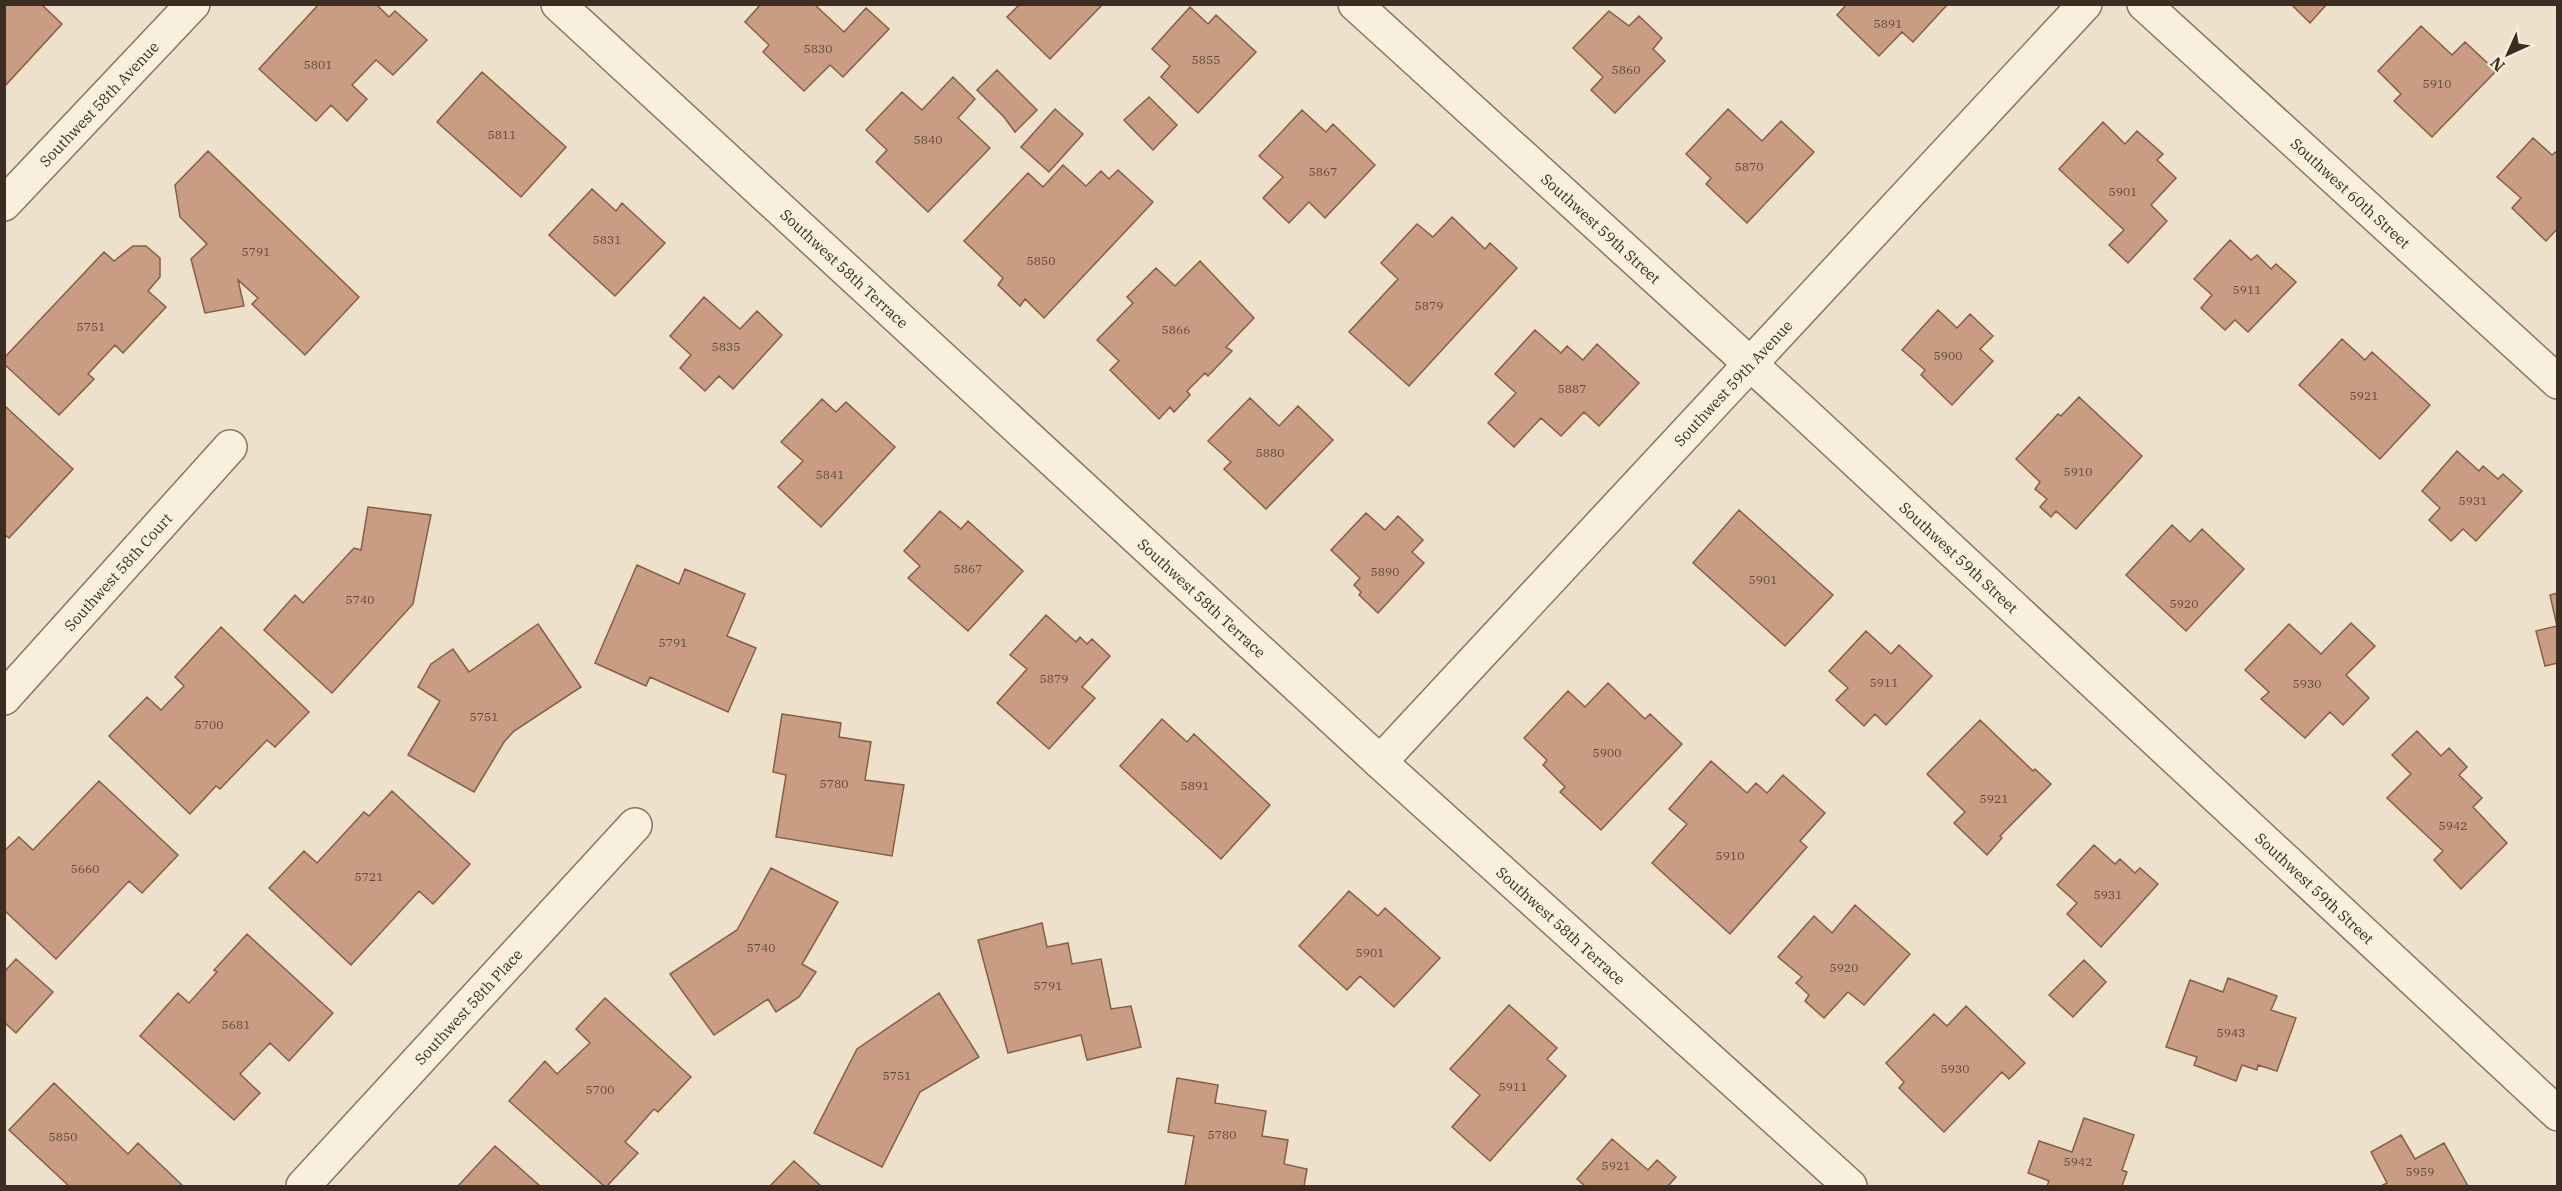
<svg xmlns="http://www.w3.org/2000/svg" width="2562" height="1191" font-family="'IBM Plex Serif',serif">
	<style>
		.building { fill: #c99d83; stroke: #885d46; stroke-width: 1.5 }
		.lines { fill: none; stroke-linecap: round; stroke-linejoin: round }
		.street-casing { stroke: #89745f; stroke-width: 36 }
		.street { stroke: #f8efde; stroke-width: 33 }
		.labels { text-anchor: middle; dominant-baseline: central; stroke-width: 6; stroke-linejoin: round; paint-order: stroke }
		.number-label { font-size: 12px; fill: #5e493a }
		.street-label { font-size: 15px; fill: #3b2d22; stroke: #f5ecda }
	</style>
	<rect width="100%" height="100%" fill="#ede1cb"/>
	<path class="building" d="M 4,4 L 41,4 L 62,24 L 4,87 Z
		M 319,4 L 376,4 L 389,17 L 395,11 L 427,40 L 393,75 L 376,60 L 352,85 L 367,99 L 347,121 L 331,105 L 316,121 L 259,69 Z
		M 761,4 L 814,4 L 844,32 L 866,8 L 889,29 L 843,77 L 830,65 L 804,91 L 763,52 L 769,45 L 745,22 Z
		M 1020,4 L 1103,4 L 1050,59 L 1007,17 Z
		M 1847,4 L 1948,4 L 1913,42 L 1902,32 L 1879,56 L 1837,15 Z
		M 2291,4 L 2327,4 L 2310,23 Z
		M 1190,7 L 1208,24 L 1216,15 L 1256,52 L 1198,113 L 1161,77 L 1170,66 L 1152,49 Z
		M 1609,11 L 1629,26 L 1639,16 L 1662,38 L 1653,49 L 1665,61 L 1615,113 L 1591,90 L 1603,77 L 1573,48 Z
		M 2421,26 L 2452,55 L 2465,42 L 2496,71 L 2432,137 L 2394,101 L 2401,94 L 2378,71 Z
		M 997,70 L 1037,110 L 1015,132 L 1004,117 L 977,90 Z
		M 482,72 L 566,147 L 521,197 L 437,122 Z
		M 953,77 L 975,99 L 958,118 L 990,148 L 928,212 L 876,162 L 887,150 L 866,130 L 902,92 L 922,110 Z
		M 1149,97 L 1177,125 L 1153,150 L 1124,120 Z
		M 1055,109 L 1083,134 L 1049,172 L 1021,147 Z
		M 1728,109 L 1762,141 L 1781,121 L 1814,152 L 1747,223 L 1706,184 L 1711,178 L 1686,154 Z
		M 1302,110 L 1326,132 L 1333,124 L 1375,165 L 1325,218 L 1309,202 L 1289,223 L 1263,198 L 1283,177 L 1259,156 Z
		M 2103,122 L 2125,144 L 2137,131 L 2163,154 L 2157,160 L 2176,178 L 2151,205 L 2167,221 L 2128,263 L 2109,245 L 2124,230 L 2059,169 Z
		M 2533,138 L 2552,155 L 2558,150 L 2558,228 L 2546,241 L 2512,208 L 2521,198 L 2497,177 Z
		M 208,151 L 359,297 L 305,355 L 252,304 L 258,298 L 238,280 L 244,306 L 205,313 L 191,259 L 207,244 L 180,217 L 175,185 Z
		M 1063,165 L 1086,186 L 1101,171 L 1109,179 L 1118,170 L 1153,202 L 1044,318 L 1025,299 L 1020,306 L 998,285 L 1003,278 L 964,241 L 1028,173 L 1043,187 Z
		M 592,189 L 616,211 L 622,203 L 665,243 L 615,296 L 549,235 Z
		M 1452,217 L 1485,249 L 1490,243 L 1517,268 L 1409,386 L 1349,332 L 1398,279 L 1381,263 L 1417,224 L 1433,237 Z
		M 2230,240 L 2251,260 L 2257,255 L 2271,269 L 2276,264 L 2296,282 L 2248,332 L 2235,320 L 2225,330 L 2201,308 L 2212,295 L 2194,279 Z
		M 133,246 L 146,246 L 160,258 L 160,277 L 148,291 L 166,307 L 123,353 L 115,345 L 88,374 L 94,379 L 59,415 L 4,364 L 4,358 L 104,252 L 114,261 Z
		M 1200,261 L 1254,318 L 1226,347 L 1232,351 L 1208,376 L 1205,373 L 1187,391 L 1190,395 L 1174,412 L 1170,407 L 1159,419 L 1110,370 L 1119,361 L 1097,340 L 1133,303 L 1127,297 L 1156,268 L 1175,286 Z
		M 704,297 L 740,329 L 757,311 L 782,335 L 733,389 L 719,376 L 705,391 L 680,368 L 691,355 L 670,336 Z
		M 1938,310 L 1957,328 L 1970,314 L 1993,336 L 1980,349 L 1993,361 L 1952,405 L 1921,375 L 1925,370 L 1902,350 Z
		M 1535,330 L 1561,353 L 1567,346 L 1583,360 L 1597,344 L 1639,383 L 1599,426 L 1584,412 L 1561,436 L 1541,418 L 1514,447 L 1488,423 L 1516,393 L 1495,374 Z
		M 2342,339 L 2365,360 L 2372,352 L 2430,405 L 2380,459 L 2299,385 Z
		M 2079,397 L 2142,456 L 2076,529 L 2056,511 L 2051,517 L 2040,507 L 2047,499 L 2035,489 L 2040,482 L 2016,459 L 2058,414 L 2061,416 Z
		M 1250,398 L 1279,426 L 1298,406 L 1333,440 L 1266,509 L 1224,469 L 1231,462 L 1208,441 Z
		M 822,399 L 836,412 L 846,402 L 895,447 L 821,527 L 778,487 L 803,461 L 781,442 Z
		M 6,407 L 73,469 L 9,538 L 4,534 L 4,409 Z
		M 2457,451 L 2479,471 L 2483,466 L 2498,479 L 2503,474 L 2522,491 L 2476,541 L 2463,529 L 2451,541 L 2429,520 L 2440,508 L 2422,491 Z
		M 368,507 L 431,515 L 413,604 L 332,693 L 264,630 L 295,595 L 303,603 L 354,548 L 361,550 Z
		M 1739,510 L 1833,595 L 1785,646 L 1693,563 Z
		M 940,511 L 961,529 L 968,521 L 1023,571 L 968,631 L 908,578 L 920,566 L 904,551 Z
		M 1366,513 L 1385,530 L 1398,516 L 1423,540 L 1412,552 L 1424,563 L 1378,613 L 1359,595 L 1361,592 L 1354,585 L 1360,578 L 1331,550 Z
		M 2172,525 L 2190,542 L 2202,529 L 2244,569 L 2186,631 L 2126,575 Z
		M 637,565 L 679,584 L 685,569 L 745,594 L 727,636 L 756,648 L 728,712 L 650,677 L 646,686 L 595,663 Z
		M 2558,593 L 2558,663 L 2545,666 L 2536,631 L 2557,626 L 2550,595 Z
		M 1046,615 L 1076,642 L 1080,637 L 1087,644 L 1092,639 L 1110,656 L 1082,687 L 1095,698 L 1049,749 L 997,703 L 1027,669 L 1010,655 Z
		M 2351,623 L 2375,646 L 2346,675 L 2369,698 L 2343,725 L 2330,712 L 2305,738 L 2261,699 L 2269,692 L 2245,670 L 2289,624 L 2321,654 Z
		M 538,624 L 581,687 L 514,731 L 504,742 L 474,792 L 408,755 L 440,701 L 418,687 L 431,664 L 453,649 L 469,672 Z
		M 221,627 L 309,712 L 275,747 L 267,740 L 220,789 L 216,786 L 190,814 L 109,736 L 147,697 L 161,710 L 184,686 L 175,677 Z
		M 1866,631 L 1891,654 L 1899,645 L 1932,676 L 1886,725 L 1875,714 L 1864,726 L 1836,700 L 1848,688 L 1829,671 Z
		M 1608,683 L 1645,719 L 1650,714 L 1682,744 L 1601,830 L 1560,792 L 1565,787 L 1543,765 L 1547,760 L 1524,738 L 1568,691 L 1585,707 Z
		M 782,714 L 841,723 L 839,737 L 871,742 L 865,780 L 904,785 L 892,856 L 776,837 L 786,775 L 773,772 Z
		M 1162,719 L 1187,742 L 1194,734 L 1270,805 L 1221,859 L 1120,766 Z
		M 1980,720 L 2033,771 L 2035,769 L 2051,784 L 2000,836 L 2002,838 L 1987,855 L 1954,823 L 1965,812 L 1927,774 Z
		M 2417,731 L 2441,756 L 2449,748 L 2467,767 L 2459,775 L 2482,798 L 2473,807 L 2507,843 L 2461,889 L 2434,860 L 2443,851 L 2387,798 L 2411,774 L 2392,755 Z
		M 1711,761 L 1747,793 L 1756,783 L 1767,793 L 1783,775 L 1825,813 L 1800,841 L 1807,847 L 1730,934 L 1652,863 L 1687,824 L 1669,809 Z
		M 99,781 L 178,855 L 142,893 L 129,881 L 56,959 L 4,910 L 4,851 L 19,837 L 33,850 Z
		M 392,791 L 470,864 L 433,904 L 419,891 L 351,965 L 269,888 L 304,851 L 317,863 L 364,812 L 369,816 Z
		M 2094,845 L 2115,864 L 2120,859 L 2135,873 L 2140,868 L 2158,884 L 2101,947 L 2067,914 L 2077,903 L 2057,885 Z
		M 771,868 L 838,902 L 802,964 L 816,972 L 799,997 L 776,1012 L 768,999 L 714,1035 L 670,974 L 737,930 Z
		M 1349,891 L 1378,916 L 1385,908 L 1440,958 L 1394,1007 L 1360,976 L 1347,990 L 1299,946 Z
		M 1855,905 L 1910,954 L 1864,1005 L 1848,992 L 1824,1018 L 1805,1001 L 1809,995 L 1796,983 L 1802,977 L 1778,957 L 1814,916 L 1832,933 Z
		M 1042,923 L 1047,947 L 1068,943 L 1072,964 L 1101,959 L 1111,1009 L 1131,1006 L 1141,1047 L 1087,1060 L 1081,1035 L 1008,1053 L 978,940 Z
		M 247,934 L 333,1013 L 289,1061 L 270,1043 L 240,1074 L 260,1093 L 234,1120 L 140,1036 L 178,993 L 189,1003 L 217,972 L 214,970 Z
		M 16,959 L 53,992 L 16,1033 L 4,1022 L 4,972 Z
		M 2084,960 L 2106,982 L 2073,1017 L 2049,995 Z
		M 2228,978 L 2277,996 L 2271,1010 L 2296,1018 L 2277,1071 L 2258,1065 L 2257,1070 L 2242,1065 L 2236,1081 L 2194,1065 L 2197,1057 L 2166,1047 L 2190,980 L 2223,992 Z
		M 939,993 L 979,1057 L 920,1092 L 882,1167 L 814,1133 L 857,1049 Z
		M 605,998 L 691,1077 L 658,1112 L 654,1109 L 625,1142 L 638,1153 L 607,1186 L 604,1186 L 509,1101 L 545,1061 L 557,1074 L 590,1043 L 576,1029 Z
		M 1509,1005 L 1557,1048 L 1547,1059 L 1566,1076 L 1490,1161 L 1452,1127 L 1480,1095 L 1450,1069 Z
		M 1966,1006 L 2025,1063 L 2009,1079 L 2002,1072 L 1944,1132 L 1899,1088 L 1904,1082 L 1886,1063 L 1934,1014 L 1947,1026 Z
		M 1177,1078 L 1218,1085 L 1215,1103 L 1266,1111 L 1262,1136 L 1288,1140 L 1284,1164 L 1307,1169 L 1304,1186 L 1185,1186 L 1194,1136 L 1168,1132 Z
		M 54,1083 L 128,1154 L 138,1143 L 183,1186 L 69,1186 L 9,1130 Z
		M 2084,1118 L 2134,1135 L 2122,1170 L 2127,1172 L 2122,1186 L 2047,1186 L 2049,1181 L 2028,1173 L 2039,1141 L 2072,1152 Z
		M 2401,1135 L 2415,1159 L 2444,1143 L 2468,1186 L 2381,1186 L 2387,1183 L 2371,1152 Z
		M 1612,1139 L 1648,1170 L 1657,1160 L 1676,1177 L 1668,1186 L 1585,1186 L 1577,1179 Z
		M 495,1146 L 540,1186 L 458,1186 Z
		M 794,1161 L 821,1186 L 770,1186 Z"/>
	<g class="lines">
		<g class="street-casing">
			<g id="street">
				<path id="s1" d="M 558,4 L 1380,762 L 1850,1186"/>
				<path id="s2" d="M 1355,4 L 1803,412 L 2558,1114"/>
				<path id="s3" d="M 2144,4 L 2558,382"/>
				<path id="s4" d="M 4,204 L 193,4"/>
				<path id="s5" d="M 4,698 L 230,447"/>
				<path id="s6" d="M 1380,762 L 2085,4"/>
				<path id="s7" d="M 303,1186 L 635,825"/>
			</g>
		</g>
		<use href="#street" class="street"/>
	</g>
	<g class="labels">
		<g class="number-label">
			<text x="1888" y="23">5891</text>
			<text x="818" y="48">5830</text>
			<text x="1206" y="59">5855</text>
			<text x="318" y="64">5801</text>
			<text x="1626" y="69">5860</text>
			<text x="2437" y="83">5910</text>
			<text x="502" y="134">5811</text>
			<text x="928" y="139">5840</text>
			<text x="1749" y="166">5870</text>
			<text x="1323" y="171">5867</text>
			<text x="2123" y="191">5901</text>
			<text x="607" y="239">5831</text>
			<text x="256" y="251">5791</text>
			<text x="1041" y="260">5850</text>
			<text x="2247" y="289">5911</text>
			<text x="1429" y="305">5879</text>
			<text x="91" y="326">5751</text>
			<text x="1176" y="329">5866</text>
			<text x="726" y="346">5835</text>
			<text x="1948" y="355">5900</text>
			<text x="1572" y="388">5887</text>
			<text x="2364" y="395">5921</text>
			<text x="1270" y="452">5880</text>
			<text x="2078" y="471">5910</text>
			<text x="830" y="474">5841</text>
			<text x="2473" y="500">5931</text>
			<text x="968" y="568">5867</text>
			<text x="1385" y="571">5890</text>
			<text x="1763" y="579">5901</text>
			<text x="360" y="599">5740</text>
			<text x="2184" y="603">5920</text>
			<text x="673" y="642">5791</text>
			<text x="1054" y="678">5879</text>
			<text x="1884" y="682">5911</text>
			<text x="2307" y="683">5930</text>
			<text x="484" y="716">5751</text>
			<text x="209" y="724">5700</text>
			<text x="1607" y="752">5900</text>
			<text x="834" y="783">5780</text>
			<text x="1195" y="785">5891</text>
			<text x="1994" y="798">5921</text>
			<text x="2453" y="825">5942</text>
			<text x="1730" y="855">5910</text>
			<text x="85" y="868">5660</text>
			<text x="369" y="876">5721</text>
			<text x="2108" y="894">5931</text>
			<text x="761" y="947">5740</text>
			<text x="1370" y="952">5901</text>
			<text x="1844" y="967">5920</text>
			<text x="1048" y="985">5791</text>
			<text x="236" y="1024">5681</text>
			<text x="2231" y="1032">5943</text>
			<text x="1955" y="1068">5930</text>
			<text x="897" y="1075">5751</text>
			<text x="1513" y="1086">5911</text>
			<text x="600" y="1089">5700</text>
			<text x="1222" y="1134">5780</text>
			<text x="63" y="1136">5850</text>
			<text x="2078" y="1161">5942</text>
			<text x="1616" y="1165">5921</text>
			<text x="2420" y="1171">5959</text>
		</g>
		<g class="street-label">
			<text stroke="none"><textPath href="#s4" startOffset="138">Southwest 58th Avenue</textPath></text>
			<text stroke="none"><textPath href="#s3" startOffset="280">Southwest 60th Street</textPath></text>
			<text stroke="none"><textPath href="#s2" startOffset="333">Southwest 59th Street</textPath></text>
			<text stroke="none"><textPath href="#s1" startOffset="390">Southwest 58th Terrace</textPath></text>
			<text stroke="none"><textPath href="#s6" startOffset="518">Southwest 59th Avenue</textPath></text>
			<text stroke="none"><textPath href="#s2" startOffset="819">Southwest 59th Street</textPath></text>
			<text stroke="none"><textPath href="#s5" startOffset="170">Southwest 58th Court</textPath></text>
			<text stroke="none"><textPath href="#s1" startOffset="876">Southwest 58th Terrace</textPath></text>
			<text stroke="none"><textPath href="#s2" startOffset="1305">Southwest 59th Street</textPath></text>
			<text stroke="none"><textPath href="#s1" startOffset="1362">Southwest 58th Terrace</textPath></text>
			<text stroke="none"><textPath href="#s7" startOffset="244">Southwest 58th Place</textPath></text>
		</g>
	</g>
	<rect width="2562" height="1191" fill="none" stroke="#3b2d22" stroke-width="12"/>
	<g transform="translate(2508 54) rotate(225)" stroke="#f5ecda" stroke-width="4.5" paint-order="stroke">
	<path d="M0-4.5L10 22L0 15L-10 22Z" fill="#3b2d22"/>
	<text y="-9" font-size="16" font-weight="bold" text-anchor="middle" fill="#3b2d22">N</text>
	</g>
</svg>
